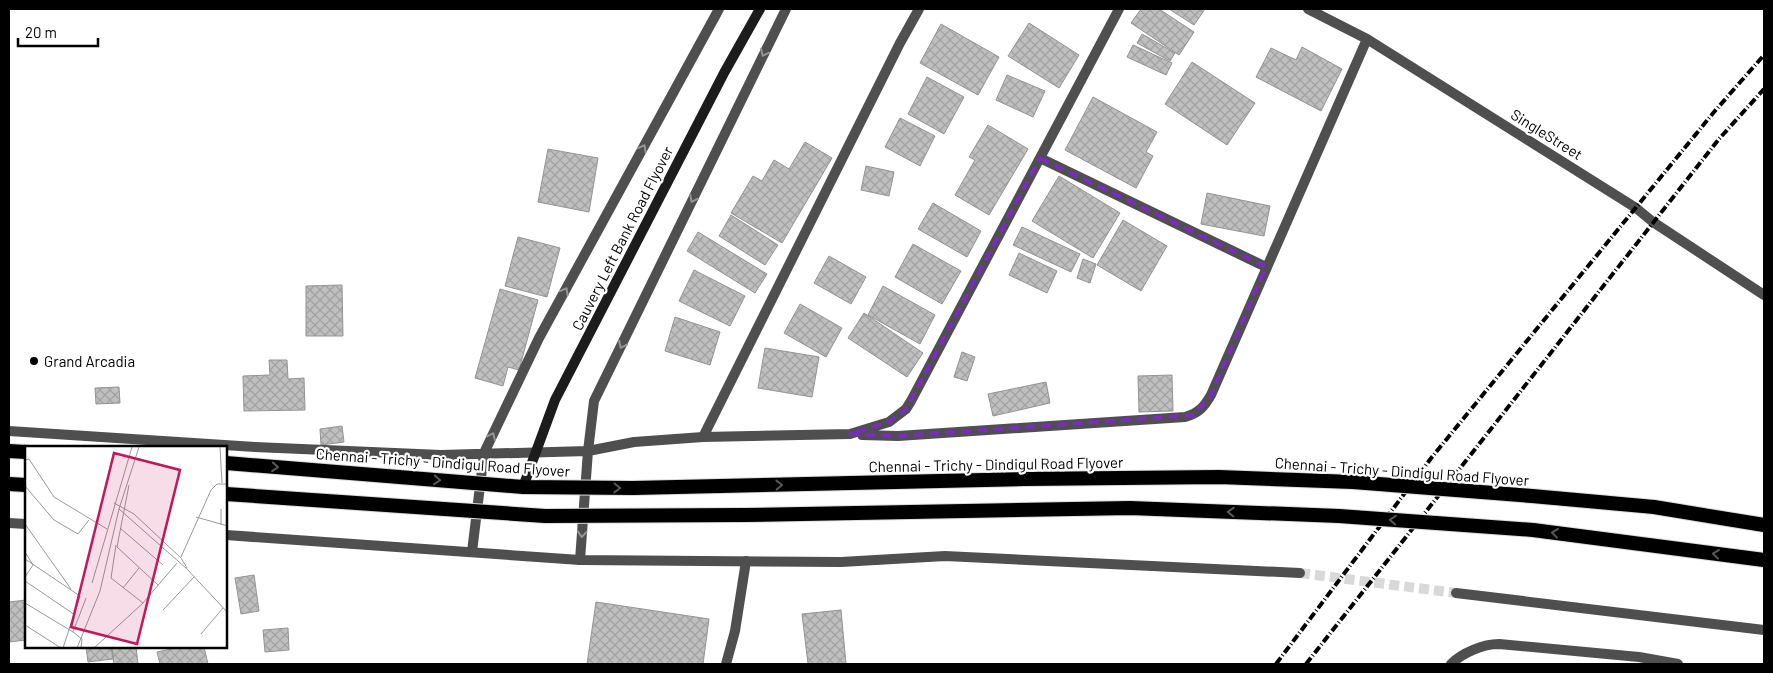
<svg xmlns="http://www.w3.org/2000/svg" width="1773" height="673" font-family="Barlow,sans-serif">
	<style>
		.building { fill: url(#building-cross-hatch); stroke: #939393 }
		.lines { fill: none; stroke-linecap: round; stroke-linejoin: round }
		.tertiary-tunnel { stroke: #d9d9d9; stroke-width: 10; stroke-dasharray: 10 5; stroke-linecap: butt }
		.trunk-casing { stroke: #dbdbdb; stroke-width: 16 }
		.minor { stroke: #4f4f4f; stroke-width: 10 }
		.tertiary { stroke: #4f4f4f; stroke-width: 10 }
		.trunk { stroke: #000; stroke-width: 14 }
		.rail { stroke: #000; stroke-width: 4; stroke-dasharray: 8 2.5 1 2.5; stroke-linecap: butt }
		.trunk-bridge-casing { stroke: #dbdbdb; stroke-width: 16; stroke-linecap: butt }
		.secondary-bridge { stroke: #1c1c1c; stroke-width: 10 }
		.trunk-bridge { stroke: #000; stroke-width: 14 }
		.oneway { stroke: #959595 }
		.oneway2 { stroke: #595959 }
		.marked { fill: none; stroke: #7b2cbf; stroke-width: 4; stroke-dasharray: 10 6; stroke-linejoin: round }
		.poi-dot { fill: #000; stroke: #fff; stroke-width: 2 }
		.labels { text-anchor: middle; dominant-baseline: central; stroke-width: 4.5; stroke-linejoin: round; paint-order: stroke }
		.street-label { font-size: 15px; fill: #000; stroke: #fff }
		.poi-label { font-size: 15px; fill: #000; stroke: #fff; text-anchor: start }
		.inset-road { fill: none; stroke: #999; stroke-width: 1 }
		.view { fill: #c2185b; fill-opacity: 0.15; stroke: #c2185b; stroke-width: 2.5 }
		.inset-edge { fill: none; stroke: #000; stroke-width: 2.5 }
	</style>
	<defs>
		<pattern id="building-cross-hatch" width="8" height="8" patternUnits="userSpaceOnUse" patternTransform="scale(1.25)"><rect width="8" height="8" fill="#bfbfbf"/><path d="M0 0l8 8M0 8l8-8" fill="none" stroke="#a2a2a2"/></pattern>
	</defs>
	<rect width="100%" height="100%" fill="#fff"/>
	<path class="building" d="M 1141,9 L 1159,9 L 1194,32 L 1179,55 L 1131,23 Z
		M 1169,9 L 1205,9 L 1194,25 Z
		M 1029,23 L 1079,55 L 1059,88 L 1008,56 Z
		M 941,24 L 999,57 L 978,95 L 920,63 Z
		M 1142,34 L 1175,53 L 1170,61 L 1137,43 Z
		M 1133,45 L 1172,63 L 1166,75 L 1127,57 Z
		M 1302,47 L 1342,69 L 1321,111 L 1256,77 L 1271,48 L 1296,60 Z
		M 1192,62 L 1255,103 L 1227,145 L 1165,104 Z
		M 1007,75 L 1045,91 L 1033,117 L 996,100 Z
		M 927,77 L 964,97 L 944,134 L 908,114 Z
		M 1093,97 L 1157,132 L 1146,152 L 1153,156 L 1136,188 L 1065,150 Z
		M 900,118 L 935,136 L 920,166 L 885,147 Z
		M 988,125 L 1028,149 L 989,215 L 955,195 L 975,160 L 969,157 Z
		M 805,142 L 832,158 L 782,243 L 731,213 L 753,176 L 762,181 L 774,160 L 789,169 Z
		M 548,149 L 598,158 L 589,212 L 538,202 Z
		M 866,166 L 894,172 L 889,196 L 861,190 Z
		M 1059,176 L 1120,213 L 1093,258 L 1032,221 Z
		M 1207,193 L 1270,206 L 1264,236 L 1201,224 Z
		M 933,203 L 981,231 L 967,257 L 918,229 Z
		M 731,215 L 778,245 L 765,265 L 719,236 Z
		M 1123,220 L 1167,246 L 1141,291 L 1097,265 Z
		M 1022,227 L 1080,254 L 1071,272 L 1013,245 Z
		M 698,232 L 767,274 L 755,293 L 687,251 Z
		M 518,237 L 560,248 L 547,297 L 505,286 Z
		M 913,244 L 961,271 L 942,304 L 895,277 Z
		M 1019,253 L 1057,271 L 1047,293 L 1009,275 Z
		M 829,256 L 866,277 L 851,304 L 814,283 Z
		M 1083,259 L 1096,264 L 1090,283 L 1077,278 Z
		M 694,270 L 745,296 L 730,326 L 679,301 Z
		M 342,285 L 343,336 L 306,336 L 306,286 Z
		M 883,286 L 935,315 L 920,344 L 868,315 Z
		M 500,289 L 538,300 L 519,370 L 508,367 L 503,386 L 475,378 Z
		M 800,304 L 842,328 L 826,357 L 784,333 Z
		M 864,313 L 923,353 L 907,377 L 848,338 Z
		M 675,317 L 720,332 L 710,365 L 665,351 Z
		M 765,348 L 819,357 L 812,397 L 758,388 Z
		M 962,352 L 975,357 L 967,381 L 954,377 Z
		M 269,360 L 287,360 L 288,379 L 304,378 L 305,410 L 244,411 L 243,376 L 270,375 Z
		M 1172,375 L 1173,411 L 1139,412 L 1138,376 Z
		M 1046,382 L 1050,403 L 993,416 L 988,394 Z
		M 119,387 L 120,403 L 96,404 L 95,388 Z
		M 342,426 L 344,442 L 321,445 L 320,429 Z
		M 254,575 L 259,611 L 241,614 L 235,578 Z
		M 26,600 L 26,640 L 9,642 L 9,602 Z
		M 596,602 L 709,619 L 703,664 L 587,664 Z
		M 841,610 L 846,664 L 808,664 L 802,614 Z
		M 288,628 L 289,650 L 265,652 L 263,630 Z
		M 86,647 L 111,647 L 113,659 L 88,662 Z
		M 112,647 L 136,647 L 138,664 L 114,664 Z
		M 181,647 L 204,647 L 208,664 L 160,664 L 157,652 Z"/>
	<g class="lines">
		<path class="tertiary-tunnel" d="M 1300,573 L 1456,593"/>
		<g class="trunk-casing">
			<path id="trunk" d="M 9,451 L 26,452
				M 9,484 L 26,485"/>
		</g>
		<path class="minor" d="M 1308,9 L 1367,39 L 1636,208 L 1653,222 L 1764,295
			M 1040,158 L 1266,267
			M 9,431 L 255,447 L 441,455 L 588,451 L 634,442 L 703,437 L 850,434 L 889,422 L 906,409 L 911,401 L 1119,9
			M 862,435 L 898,436 L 1185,417 C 1199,413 1204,407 1211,395 L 1367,39
			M 703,437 L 900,43 L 919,9
			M 472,552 L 484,453 L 539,338 L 719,9
			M 580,560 L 588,451 L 594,401 L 786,9
			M 726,664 L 735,631 L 746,561"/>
		<path class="tertiary" d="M 9,523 L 26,524
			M 226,535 L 580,560 L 841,562 L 945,556 L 1300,573
			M 1456,593 L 1764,630
			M 1451,664 C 1462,653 1483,644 1499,644 L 1639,657 L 1678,664"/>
		<use href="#trunk" class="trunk"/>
		<path class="rail" d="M 1276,664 L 1432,457 L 1714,112 L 1764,55
			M 1306,664 L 1719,139 L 1764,89"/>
		<g class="trunk-bridge-casing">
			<path id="trunk-bridge" d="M 226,463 L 523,487 L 633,488 L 1024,479 L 1219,477 L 1353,482 L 1532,496 L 1654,507 L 1764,525
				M 226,494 L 545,516 L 745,515 L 1130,508 L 1339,516 L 1533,530 L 1764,560"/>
		</g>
		<path class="secondary-bridge" d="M 523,487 L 555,400 L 724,73 L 760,9"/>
		<use href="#trunk-bridge" class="trunk-bridge"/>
	</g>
	<defs><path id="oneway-chevron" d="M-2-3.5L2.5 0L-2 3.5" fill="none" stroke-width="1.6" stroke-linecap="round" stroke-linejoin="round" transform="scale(1.25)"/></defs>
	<g class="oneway">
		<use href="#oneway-chevron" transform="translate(764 53) rotate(116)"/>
		<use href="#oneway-chevron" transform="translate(643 148) rotate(-61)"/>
		<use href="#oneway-chevron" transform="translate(693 199) rotate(116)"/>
		<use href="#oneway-chevron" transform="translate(565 291) rotate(-61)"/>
		<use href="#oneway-chevron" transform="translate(622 345) rotate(116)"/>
		<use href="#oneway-chevron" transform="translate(492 436) rotate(-64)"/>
		<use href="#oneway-chevron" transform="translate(582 534) rotate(94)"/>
	</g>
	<g class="oneway2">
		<use href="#oneway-chevron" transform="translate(275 467) rotate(5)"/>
		<use href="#oneway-chevron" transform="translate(437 480) rotate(5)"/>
		<use href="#oneway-chevron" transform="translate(779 485) rotate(-1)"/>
		<use href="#oneway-chevron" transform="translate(617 488) rotate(1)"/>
		<use href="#oneway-chevron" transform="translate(1231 512) rotate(-178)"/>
		<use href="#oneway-chevron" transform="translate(1393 520) rotate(-176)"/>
		<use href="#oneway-chevron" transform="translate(1555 533) rotate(-173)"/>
		<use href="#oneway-chevron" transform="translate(1716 554) rotate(-173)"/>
	</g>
	<path class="marked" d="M 1040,158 L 1266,267 L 1211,395 L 1194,415 L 898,436 L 850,434 L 889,422 L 906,409 Z"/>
	<circle class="poi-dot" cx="34" cy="361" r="5"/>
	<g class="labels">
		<g class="street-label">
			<text transform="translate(1547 134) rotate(32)">SingleStreet</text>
			<text transform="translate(622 238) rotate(-63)">Cauvery Left Bank Road Flyover</text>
			<text transform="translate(443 462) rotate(4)">Chennai - Trichy - Dindigul Road Flyover</text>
			<text transform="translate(996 464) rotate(-1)">Chennai - Trichy - Dindigul Road Flyover</text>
			<text transform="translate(1402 471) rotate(4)">Chennai - Trichy - Dindigul Road Flyover</text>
		</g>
		<g class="poi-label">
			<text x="44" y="361">Grand Arcadia</text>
		</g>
	</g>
	<g transform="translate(25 446)">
		<rect width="202" height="202" fill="#fff"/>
		<path class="inset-road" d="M 195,1 L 197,37M 0,14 L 4,13 L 29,51 L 82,83M 104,39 L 92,101 L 133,139M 0,40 L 29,74 L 53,88 L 64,74M 89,57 L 109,68 L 156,112 L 162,122M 94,63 L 162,123 L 203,167M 196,63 L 196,79M 171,71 L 203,80M 0,78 L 46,143M 95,82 L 138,119M 91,99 L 86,132 L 118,157M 0,106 L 8,119 L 0,131M 156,111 L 186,44 L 192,38 L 203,38M 0,113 L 55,150 L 38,202M 0,135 L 50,169M 67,137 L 107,1M 98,142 L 114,122M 0,157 L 48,186 L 57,193 L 56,202M 138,164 L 169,131M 0,179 L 36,202M 48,186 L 61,152M 176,188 L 198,162M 52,202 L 75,145 L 94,63 L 114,1M 69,202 L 118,157 L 152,117"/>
		<path class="view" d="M 89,7 L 155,24 L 112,198 L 46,181 Z"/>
		<rect width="202" height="202" class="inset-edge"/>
	</g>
	<rect width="1773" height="673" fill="none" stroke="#000000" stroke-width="20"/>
	<path d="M18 38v8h80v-8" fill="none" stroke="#000000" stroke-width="2.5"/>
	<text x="25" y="38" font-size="15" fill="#000000" stroke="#ffffff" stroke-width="4" paint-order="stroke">20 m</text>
</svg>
